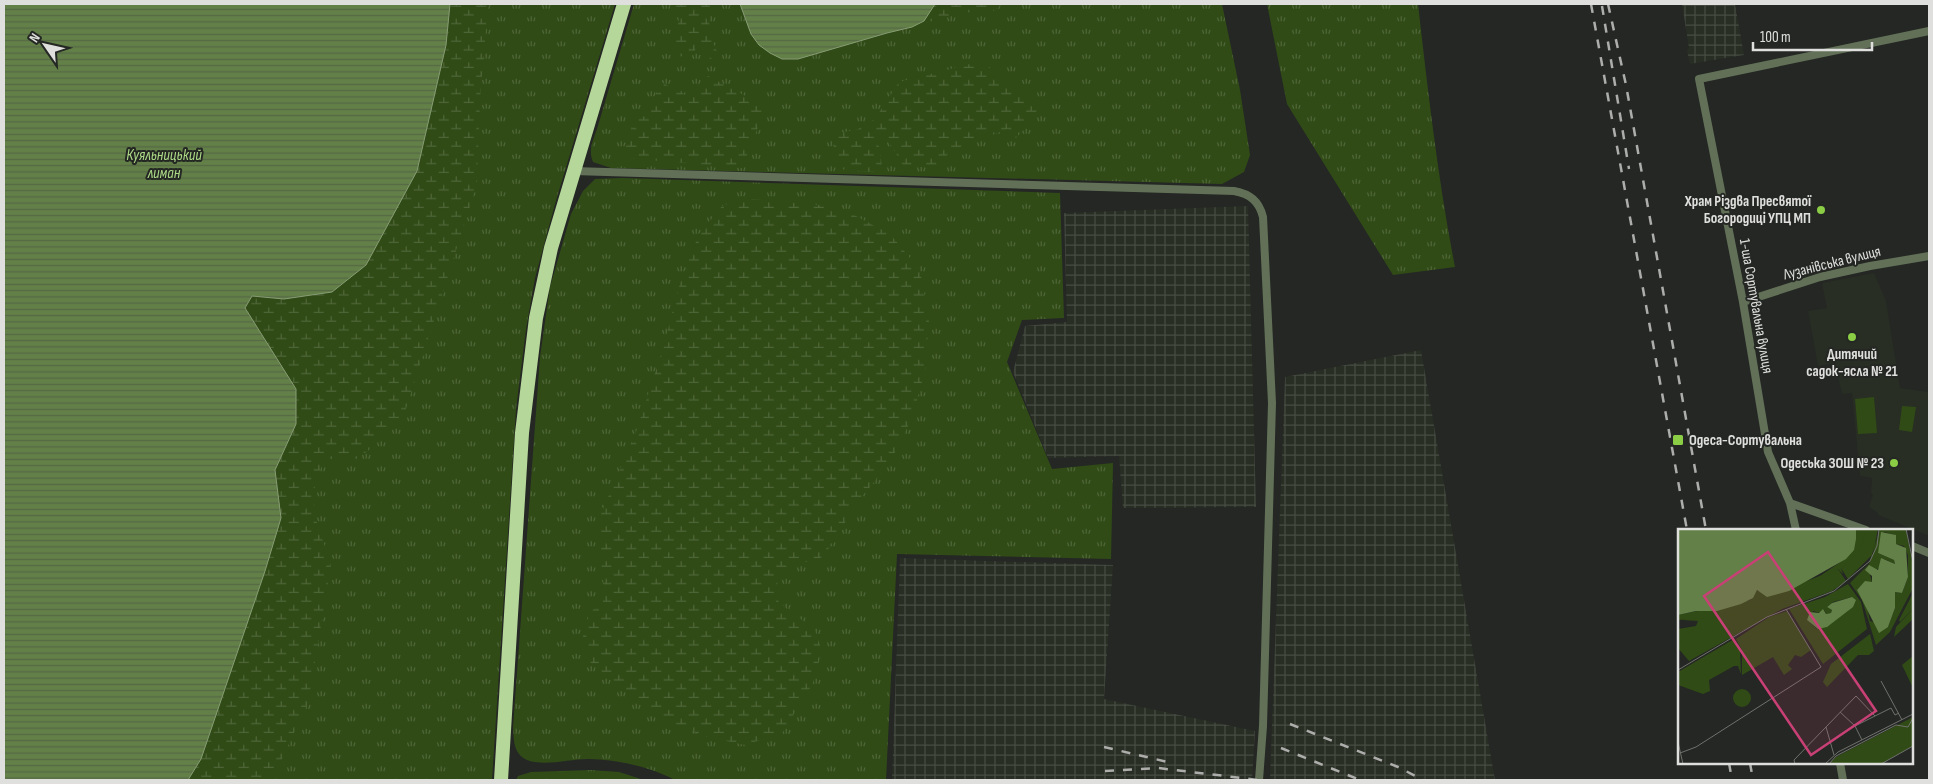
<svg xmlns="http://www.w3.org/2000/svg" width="1933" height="784" font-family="'Sofia Sans Condensed',sans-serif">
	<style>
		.built { fill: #282e24 }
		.industrial { fill: url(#industrial-grid) }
		.grass { fill: url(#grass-tufts) }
		.wetland { fill: url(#wetland-marsh) }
		.green { fill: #304b16 }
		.water { fill: url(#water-rules); stroke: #889d74 }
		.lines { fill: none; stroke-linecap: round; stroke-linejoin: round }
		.street { stroke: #627058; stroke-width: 8 }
		.highway { stroke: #b5d79a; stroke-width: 14 }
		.rail { stroke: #adaeab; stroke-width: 2.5; stroke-dasharray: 9 9; stroke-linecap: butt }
		.poi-dot { fill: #8bce46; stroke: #242723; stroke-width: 2 }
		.labels { text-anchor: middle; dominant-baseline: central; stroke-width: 4; stroke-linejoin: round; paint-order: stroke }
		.poi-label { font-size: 15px; font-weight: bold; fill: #dfe0dd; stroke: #242723; text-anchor: end }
		.street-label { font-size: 15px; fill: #dfe0dd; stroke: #242723 }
		.water-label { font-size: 16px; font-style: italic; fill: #acd986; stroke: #242723 }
		.inset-road { fill: none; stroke: #6f716d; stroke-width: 1 }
		.view { fill: #c84075; fill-opacity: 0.15; stroke: #c84075; stroke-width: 2.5 }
		.inset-edge { fill: none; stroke: #dfe0dd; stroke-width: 2.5 }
	</style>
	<defs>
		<pattern id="industrial-grid" width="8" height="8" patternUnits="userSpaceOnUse" patternTransform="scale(1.25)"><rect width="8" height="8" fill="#282e24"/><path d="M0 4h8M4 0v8" fill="none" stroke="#474c43"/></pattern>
		<pattern id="grass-tufts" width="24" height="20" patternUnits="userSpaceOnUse" patternTransform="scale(1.25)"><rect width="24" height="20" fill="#304b16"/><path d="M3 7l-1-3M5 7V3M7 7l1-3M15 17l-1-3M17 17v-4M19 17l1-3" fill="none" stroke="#4e6537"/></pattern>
		<pattern id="wetland-marsh" width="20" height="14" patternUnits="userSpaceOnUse" patternTransform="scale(1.25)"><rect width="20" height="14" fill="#304b16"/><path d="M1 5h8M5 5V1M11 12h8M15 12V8" fill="none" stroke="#4e6537"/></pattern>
		<pattern id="water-rules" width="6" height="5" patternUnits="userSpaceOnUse" patternTransform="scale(1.25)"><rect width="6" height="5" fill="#628047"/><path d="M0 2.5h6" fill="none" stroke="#566845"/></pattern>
	</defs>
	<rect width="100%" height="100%" fill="#242723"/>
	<path class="built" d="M 1874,273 L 1886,301 L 1900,388 L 1929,392 L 1929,536 L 1878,515 L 1878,513 L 1869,507 L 1873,495 L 1871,493 L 1872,478 L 1860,476 L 1852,393 L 1842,394 L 1835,363 L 1818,366 L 1808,311 L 1827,308 L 1822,283 Z"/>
	<path class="industrial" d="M 1682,4 L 1735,4 L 1744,55 L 1690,64 L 1687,50 L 1689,48 Z
		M 1248,206 L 1256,507 L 1123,508 L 1119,456 L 1048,458 L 1013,372 L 1025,326 L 1067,322 L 1064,213 Z
		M 1421,350 L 1495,780 L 1270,780 L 1285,377 Z
		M 900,558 L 1113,565 L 1104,699 L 1255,731 L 1252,780 L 892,780 Z"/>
	<path class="grass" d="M 450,4 L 615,4 L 555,204 L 535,278 L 526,329 L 516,409 L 492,780 L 256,780 L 307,470 L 437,239 Z
		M 634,4 L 740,4 L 745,19 L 782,59 L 798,59 L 887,33 L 912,27 L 934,7 L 935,4 L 1222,4 L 1240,90 L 1250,155 L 1244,172 L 1222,184 L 611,168 L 593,162 C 588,150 593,141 597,129 Z
		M 1267,4 L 1418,4 C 1428,92 1438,180 1455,267 L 1393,275 L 1287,104 Z
		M 623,178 L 1060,193 L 1064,318 L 1022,320 L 1007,362 L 1052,469 L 1113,463 L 1111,559 L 897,554 L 886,780 L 675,780 C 650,767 619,760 590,759 C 572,758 537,769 522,757 C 513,749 514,739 513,728 L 540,357 L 550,287 L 571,214 L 583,191 L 595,179 Z
		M 591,770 L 619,772 L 644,780 L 516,780 L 518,776 L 531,772 Z"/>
	<path class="wetland" d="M 450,4 L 488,4 L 480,99 L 477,184 L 405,412 L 369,450 L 356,459 L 326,459 L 315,479 L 314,514 L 331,565 L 308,703 L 272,780 L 188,780 L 201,759 L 281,518 L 275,470 L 296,424 L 296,389 L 245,308 L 252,296 L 284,299 L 417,171 L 446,45 Z
		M 669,4 L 710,4 C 708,23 709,38 719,55 L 718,60 L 710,59 L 703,45 L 696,48 L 691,58 L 673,55 L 680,11 Z
		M 935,4 L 1000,4 L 999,7 L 987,15 L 970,12 L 942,18 L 912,27 L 924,21 Z
		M 974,63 L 989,67 L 1028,98 L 1039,113 L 1016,138 L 1008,129 L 950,151 L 939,167 L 904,167 L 883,132 L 877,135 L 883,173 L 838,169 L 832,135 L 858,129 L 875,119 L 899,82 Z
		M 708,76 L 766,107 L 742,168 L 626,158 L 626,143 L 634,121 L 647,115 L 661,82 L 688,96 Z
		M 753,199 L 820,205 L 854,215 L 890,234 L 920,270 L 929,320 L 925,371 L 912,418 L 889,464 L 859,500 L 829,548 L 819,560 L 800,563 L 786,570 L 777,584 L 778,601 L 790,612 L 814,628 L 822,651 L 812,685 L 782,733 L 745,745 L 708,737 L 675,726 L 644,705 L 591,663 L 585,647 L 582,630 L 592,611 L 603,602 L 604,588 L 600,552 L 600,516 L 636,432 L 664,345 L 680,283 L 699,234 L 723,205 Z"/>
	<path class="green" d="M 1874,397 L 1877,433 L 1858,434 L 1855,399 Z
		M 1902,406 L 1916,407 L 1912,432 L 1899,430 Z"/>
	<path class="water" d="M 4,4 L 450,4 L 446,45 L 417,171 L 366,265 L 332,292 L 284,299 L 252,296 L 245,308 L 296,389 L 296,424 L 275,470 L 281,518 L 265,571 L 201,759 L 188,780 L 4,780 Z
		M 740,4 L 935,4 L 924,21 L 912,27 L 887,33 L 798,59 L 782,59 L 770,53 L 759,45 L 751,34 Z"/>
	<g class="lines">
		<path class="street" d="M 573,171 L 1234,191 C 1250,194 1259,201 1263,217 L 1272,403 L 1263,726 L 1259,780
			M 1743,302 L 1820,277 L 1870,266 L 1929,256
			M 1790,503 L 1866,530
			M 1796,530 L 1790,503 L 1768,452 L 1743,302 L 1699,79 L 1929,31
			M 1912,546 L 1929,553
			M 1840,763 L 1843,780"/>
		<path class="highway" d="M 501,780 L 522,433 L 536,318 L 551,248 L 624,4"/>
		<path class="rail" d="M 1591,4 L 1687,530
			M 1608,4 L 1626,85 L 1706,530
			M 1602,6 L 1629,169
			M 1290,724 L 1398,767 L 1423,780
			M 1104,747 L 1172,763
			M 1281,748 L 1360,780
			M 1729,763 L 1732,780
			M 1750,763 L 1753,780
			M 1105,771 L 1158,768 L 1258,780"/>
	</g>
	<g class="poi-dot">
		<circle cx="1821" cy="210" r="5"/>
		<circle cx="1852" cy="337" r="5"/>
		<rect x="1672" y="434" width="12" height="12" rx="2.5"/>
		<circle cx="1894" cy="463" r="5"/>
	</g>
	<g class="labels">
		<g class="poi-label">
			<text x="1811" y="201">Храм Різдва Пресвятої<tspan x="1811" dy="17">Богородиці УПЦ МП</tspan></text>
			<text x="1852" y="354" text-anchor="middle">Дитячий<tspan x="1852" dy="17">садок-ясла № 21</tspan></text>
			<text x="1689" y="440" text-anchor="start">Одеса-Сортувальна</text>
			<text x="1884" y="463">Одеська ЗОШ № 23</text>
		</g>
		<g class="street-label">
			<text transform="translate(1832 263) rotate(-14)">Лузанівська вулиця</text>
			<text transform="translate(1756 306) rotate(80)">1-ша Сортувальна вулиця</text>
		</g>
		<g class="water-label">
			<text x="164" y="155">Куяльницький<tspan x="164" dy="18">лиман</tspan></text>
		</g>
	</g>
	<g transform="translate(1678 529)">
		<rect width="235" height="235" fill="#242723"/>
		<path d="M 186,0 L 200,0 L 195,25 L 170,50 L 161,36 ZM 202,0 L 228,0 L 234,32 L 235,59 L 212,103 L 198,116 L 184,71 L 172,54 L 191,35 ZM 206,3 L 217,6 L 218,15 L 226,17 L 230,26 L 230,48 L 224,64 L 217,63 L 217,79 L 210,98 L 192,92 L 188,74 L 179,61 L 187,53 L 194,53 L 192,46 L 202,38 L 206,30 L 217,35 L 216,31 L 200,24 ZM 160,40 L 168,52 L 154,62 L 104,80 L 11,132 L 0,119 L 0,100 L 18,97 L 20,92 L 4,91 L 66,76 ZM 170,55 L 183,73 L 189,100 L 145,135 L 111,80 L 147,68 ZM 174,68 L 139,100 L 129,91 L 135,82 L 142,84 L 146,81 L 148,85 L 153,84 L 154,81 L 149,78 L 155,73 ZM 235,64 L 235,80 L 222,93 L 221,91 ZM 109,82 L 133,121 L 123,128 L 117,126 L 110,136 L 114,140 L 106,146 L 95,128 L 64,146 L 64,121 L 58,110 L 91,88 ZM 192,105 L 196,122 L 191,126 L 180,126 L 149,158 L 145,153 L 153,135 ZM 56,110 L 62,121 L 63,145 L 60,137 L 56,137 L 31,151 L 32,162 L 25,165 L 0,156 L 0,143 ZM 235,127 L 235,159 L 224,136 Z" fill="#304b16" fill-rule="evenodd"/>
		<path d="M 235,80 L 235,90 L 216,108 L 218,98 Z" fill="#304b16"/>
		<path d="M 178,0 L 187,0 L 185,13 L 178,26 L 163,39 L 165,45 L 160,40 L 102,73 L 79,79 L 69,76 L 50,88 L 0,91 L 0,86 L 72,71 L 79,61 L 82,63 L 111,62 L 142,47 L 173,26 ZM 178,71 L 181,103 L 145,106 L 139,100 L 165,89 ZM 110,94 L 116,96 L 120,105 L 116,117 L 102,122 L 86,120 L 79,128 L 70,126 L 71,106 ZM 17,100 L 34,100 L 38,114 L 13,128 L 7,124 L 7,119 L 3,115 L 5,105 L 9,107 ZM55 169a9 9 0 1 1 18 0a9 9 0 1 1-18 0Z" fill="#304b16"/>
		<path d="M 235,188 L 235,217 L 203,235 L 151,235 L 158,228 Z" fill="#304b16"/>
		<path d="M 0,0 L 178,0 L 178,10 L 176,21 L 168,30 L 111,62 L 89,68 L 79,61 L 75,69 L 63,75 L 39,82 L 18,82 L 0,86 ZM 203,3 L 218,6 L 218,15 L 228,19 L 230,48 L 224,64 L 217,63 L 217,79 L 210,98 L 201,104 L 179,61 L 187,52 L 194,53 L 194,47 L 187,41 L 191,36 L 200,41 L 203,29 L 217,35 L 216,31 L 200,24 ZM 174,68 L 178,71 L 175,78 L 149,98 L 140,100 L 129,91 L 132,83 L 141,84 L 145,80 L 148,85 L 153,84 L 154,81 L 149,78 L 154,74 Z" fill="#628047"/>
		<path class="inset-road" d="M 228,0 L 235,33M 0,141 L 89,88 L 156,62 L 192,32 L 199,17 L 201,0M 203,152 L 224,191M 162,183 L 177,197 L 184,211M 177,197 L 213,179 L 217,186 L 221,184M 148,198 L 156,226M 0,213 L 5,235M 2,224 L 18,218 L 143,138 L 108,80M 117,235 L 116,231 L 178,167 L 197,187M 147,235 L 160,223 L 235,185M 151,235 L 158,227 L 218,196 L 230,198 L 235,189M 203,235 L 235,217"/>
		<path class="view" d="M 90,23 L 198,182 L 133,226 L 26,67 Z"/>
		<rect width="235" height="235" class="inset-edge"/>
	</g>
	<rect width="1933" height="784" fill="none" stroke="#dfe0dd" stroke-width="10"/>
	<g transform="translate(45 45) rotate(304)" stroke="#242723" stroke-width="4" paint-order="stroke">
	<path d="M0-4L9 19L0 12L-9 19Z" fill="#dfe0dd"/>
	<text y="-8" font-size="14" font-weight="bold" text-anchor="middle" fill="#dfe0dd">N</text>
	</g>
	<path d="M1753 42v8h119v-8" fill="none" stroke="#dfe0dd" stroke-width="2.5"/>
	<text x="1760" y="42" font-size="15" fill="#dfe0dd" stroke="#242723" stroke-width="4" paint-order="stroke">100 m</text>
</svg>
